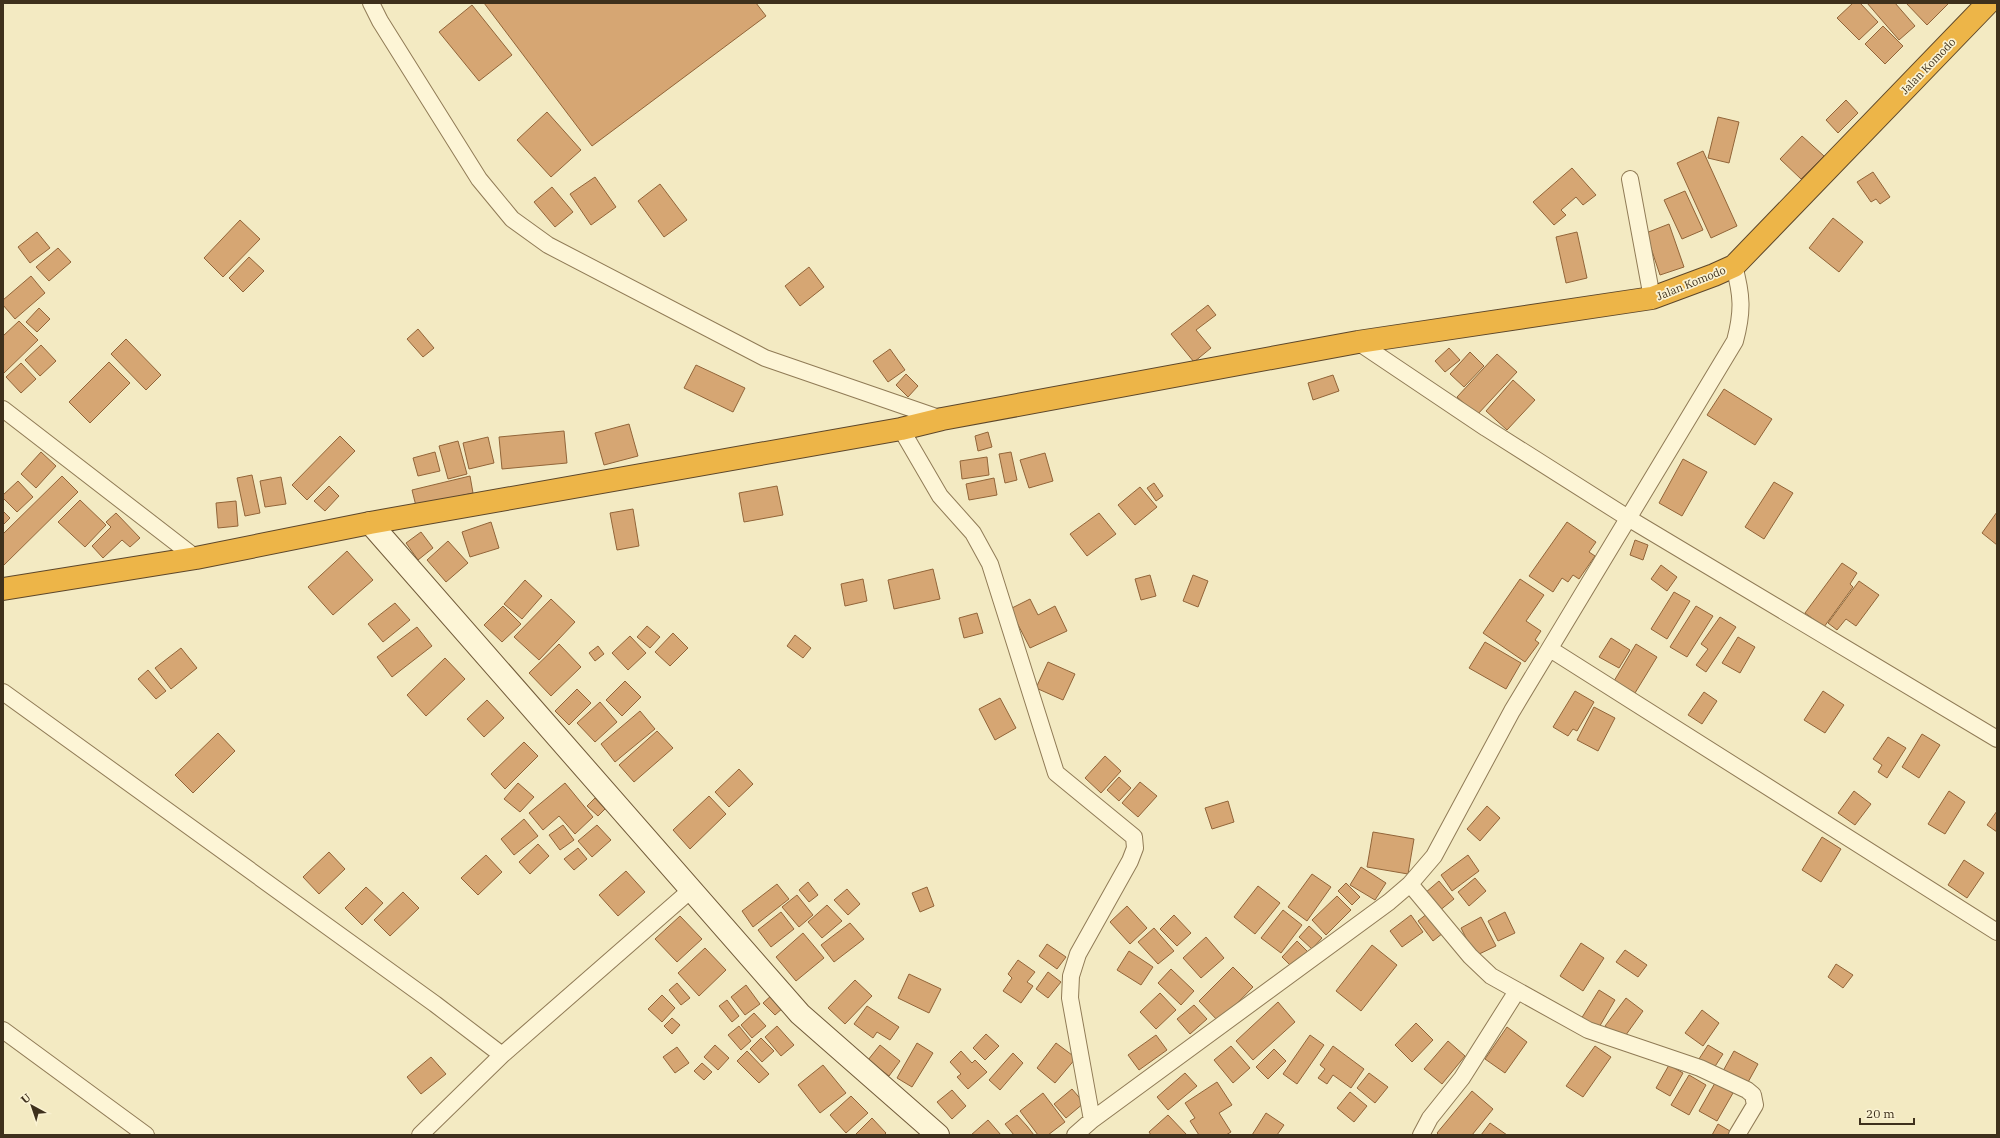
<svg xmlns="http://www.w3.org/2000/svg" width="2000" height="1138" font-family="'IBM Plex Serif',serif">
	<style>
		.building { fill: #d6a673; stroke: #926539 }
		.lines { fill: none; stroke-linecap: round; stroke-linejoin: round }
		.street-casing { stroke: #907b56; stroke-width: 18 }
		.secondary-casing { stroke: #725b39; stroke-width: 24 }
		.highway-casing { stroke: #5d472b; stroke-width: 24 }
		.street { stroke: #fdf5d6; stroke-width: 16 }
		.secondary { stroke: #fdf5d6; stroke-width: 22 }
		.highway { stroke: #edb548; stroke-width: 22 }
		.labels { text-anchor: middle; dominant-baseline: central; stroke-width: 3.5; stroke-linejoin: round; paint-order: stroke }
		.street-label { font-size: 11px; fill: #3e301c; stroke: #faf2d2 }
	</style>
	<rect width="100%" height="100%" fill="#f3eac2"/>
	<path class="building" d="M 484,3 L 756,3 L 766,16 L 592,146 Z
		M 1853,3 L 1860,3 L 1878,22 L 1859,40 L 1837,18 Z
		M 1867,3 L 1895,3 L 1915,26 L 1899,40 Z
		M 1906,3 L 1949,3 L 1927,25 Z
		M 472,5 L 512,55 L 479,81 L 439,32 Z
		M 1883,26 L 1903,46 L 1885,64 L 1865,44 Z
		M 1846,100 L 1858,113 L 1838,133 L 1826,120 Z
		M 547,112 L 581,150 L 551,177 L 517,140 Z
		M 1718,117 L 1739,122 L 1729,163 L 1708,158 Z
		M 1802,136 L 1824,156 L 1801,179 L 1780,159 Z
		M 1703,151 L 1737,226 L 1711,238 L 1677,163 Z
		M 1572,168 L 1596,195 L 1583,205 L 1576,197 L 1561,210 L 1566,215 L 1554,225 L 1533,202 Z
		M 1873,172 L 1890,197 L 1880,204 L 1876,199 L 1871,202 L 1857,182 Z
		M 595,177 L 616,207 L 591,225 L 570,194 Z
		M 660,184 L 687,220 L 664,237 L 638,201 Z
		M 552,187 L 573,212 L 555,227 L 534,202 Z
		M 1685,191 L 1703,230 L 1682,239 L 1664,200 Z
		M 1833,218 L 1863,242 L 1839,272 L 1809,248 Z
		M 240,220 L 260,239 L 223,277 L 204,258 Z
		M 1669,224 L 1684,267 L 1660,275 L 1646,233 Z
		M 37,232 L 50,248 L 30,263 L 18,247 Z
		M 1577,232 L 1587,278 L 1566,283 L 1556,237 Z
		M 58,248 L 71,262 L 49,281 L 36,267 Z
		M 249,257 L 264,271 L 243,292 L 229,278 Z
		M 809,267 L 824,287 L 800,306 L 785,286 Z
		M 31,276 L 45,293 L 15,319 L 3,305 L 3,300 Z
		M 1208,305 L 1216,315 L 1196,330 L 1211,348 L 1194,362 L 1171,334 Z
		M 39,308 L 50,319 L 37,332 L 26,322 Z
		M 19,321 L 38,340 L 3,374 L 3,336 Z
		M 418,329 L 434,348 L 423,357 L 407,339 Z
		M 126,339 L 161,375 L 146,390 L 111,354 Z
		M 41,345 L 56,361 L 40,376 L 25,360 Z
		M 1449,348 L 1460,360 L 1445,372 L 1435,361 Z
		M 890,349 L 905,370 L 888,382 L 873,361 Z
		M 1470,352 L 1484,366 L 1464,387 L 1450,374 Z
		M 1497,354 L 1517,372 L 1477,415 L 1457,397 Z
		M 109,362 L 130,383 L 90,423 L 69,402 Z
		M 21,363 L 36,379 L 21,393 L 6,377 Z
		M 696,365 L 745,388 L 733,412 L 684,388 Z
		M 906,374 L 918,386 L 908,397 L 896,385 Z
		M 1333,375 L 1339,391 L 1313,400 L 1308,383 Z
		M 1513,380 L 1535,400 L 1507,430 L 1486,411 Z
		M 1724,389 L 1772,419 L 1755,445 L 1707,415 Z
		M 629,424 L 638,456 L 604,465 L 595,433 Z
		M 564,431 L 567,463 L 502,469 L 499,437 Z
		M 988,432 L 992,447 L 978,451 L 975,436 Z
		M 340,436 L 355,451 L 307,500 L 292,485 Z
		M 488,437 L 494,463 L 469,469 L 463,443 Z
		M 458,441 L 467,474 L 448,479 L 439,446 Z
		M 41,452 L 56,466 L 36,488 L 21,474 Z
		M 435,452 L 440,471 L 418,476 L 413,458 Z
		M 1011,452 L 1017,480 L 1005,483 L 999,454 Z
		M 1045,453 L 1053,481 L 1029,488 L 1020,460 Z
		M 987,457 L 989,475 L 962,479 L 960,461 Z
		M 1683,459 L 1707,472 L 1682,516 L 1659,503 Z
		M 252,475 L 260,513 L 245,516 L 237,478 Z
		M 62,476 L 78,492 L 3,566 L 3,534 Z
		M 470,476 L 473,493 L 416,506 L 412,490 Z
		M 281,477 L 286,504 L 265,507 L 260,481 Z
		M 994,478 L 997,495 L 969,500 L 966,484 Z
		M 18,481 L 33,497 L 17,512 L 3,498 L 3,495 Z
		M 1774,482 L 1793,493 L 1764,539 L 1745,527 Z
		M 1154,483 L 1163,496 L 1156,501 L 1147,488 Z
		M 329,486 L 339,496 L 325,511 L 314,501 Z
		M 777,486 L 783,515 L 744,522 L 739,493 Z
		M 1140,487 L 1157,507 L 1135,525 L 1118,505 Z
		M 80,500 L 106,525 L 85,547 L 58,522 Z
		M 236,501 L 238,526 L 218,528 L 216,503 Z
		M 633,509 L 639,546 L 617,550 L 610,513 Z
		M 3,511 L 10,518 L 3,525 Z
		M 1997,512 L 1997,545 L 1982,533 Z
		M 116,513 L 140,538 L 130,547 L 122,540 L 103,558 L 92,546 L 111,527 L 106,522 Z
		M 1099,513 L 1116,534 L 1087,556 L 1070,534 Z
		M 491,522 L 499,548 L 470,557 L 462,532 Z
		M 1567,522 L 1596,542 L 1589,552 L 1595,556 L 1579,579 L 1573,575 L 1568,582 L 1562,578 L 1553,592 L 1529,576 Z
		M 421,532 L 433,548 L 418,560 L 406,543 Z
		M 1635,540 L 1648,545 L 1643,560 L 1630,555 Z
		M 448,541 L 468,563 L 446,582 L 427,560 Z
		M 347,551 L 373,580 L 333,615 L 308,587 Z
		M 1842,563 L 1857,573 L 1850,584 L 1853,587 L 1824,627 L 1805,613 Z
		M 1661,565 L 1677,577 L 1667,591 L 1651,579 Z
		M 933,569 L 940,599 L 894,609 L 888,580 Z
		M 1150,575 L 1156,596 L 1141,600 L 1135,579 Z
		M 1193,575 L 1208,581 L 1198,607 L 1183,601 Z
		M 863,579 L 867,601 L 845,606 L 841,584 Z
		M 1520,579 L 1544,595 L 1526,621 L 1541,631 L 1535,640 L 1539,643 L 1525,662 L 1483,633 Z
		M 525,580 L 542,596 L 522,619 L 504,604 Z
		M 1859,581 L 1879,595 L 1856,626 L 1846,619 L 1837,630 L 1828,623 Z
		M 1674,592 L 1690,601 L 1667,639 L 1651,629 Z
		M 551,599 L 575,622 L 539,660 L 514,637 Z
		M 1030,599 L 1038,615 L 1055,606 L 1067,631 L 1030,648 L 1010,609 Z
		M 395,603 L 410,620 L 383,642 L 368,624 Z
		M 503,606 L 521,624 L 502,642 L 484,625 Z
		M 1696,606 L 1713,616 L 1687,657 L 1670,647 Z
		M 977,613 L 983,633 L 964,638 L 959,618 Z
		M 1720,617 L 1736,627 L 1706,672 L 1696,665 L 1708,649 L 1701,644 Z
		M 647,626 L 660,637 L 650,648 L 637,637 Z
		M 417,627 L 432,646 L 392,677 L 377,657 Z
		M 673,633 L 688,648 L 670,666 L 655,652 Z
		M 795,635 L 811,648 L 803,658 L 787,646 Z
		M 630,636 L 646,653 L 628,670 L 612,653 Z
		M 1738,637 L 1755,647 L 1740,673 L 1722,663 Z
		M 1611,638 L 1630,650 L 1619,668 L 1599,657 Z
		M 1485,642 L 1521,663 L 1506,689 L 1469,668 Z
		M 559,644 L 581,667 L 551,696 L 529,673 Z
		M 1636,644 L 1657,657 L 1635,693 L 1614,681 Z
		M 598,646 L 604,654 L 595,661 L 589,653 Z
		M 181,648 L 197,668 L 171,689 L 155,668 Z
		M 445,658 L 465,679 L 426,716 L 407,695 Z
		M 1048,662 L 1075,674 L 1063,700 L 1036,688 Z
		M 148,670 L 166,691 L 156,699 L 138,679 Z
		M 625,681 L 641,697 L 622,716 L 606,700 Z
		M 577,689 L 591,703 L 569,725 L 555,711 Z
		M 1575,691 L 1594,702 L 1577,731 L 1573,729 L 1568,736 L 1553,727 Z
		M 1823,691 L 1844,705 L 1825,733 L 1804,720 Z
		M 1704,692 L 1717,701 L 1702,724 L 1688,715 Z
		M 1000,698 L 1016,728 L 995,740 L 979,709 Z
		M 487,700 L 504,718 L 484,737 L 467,719 Z
		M 600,702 L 617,722 L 595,742 L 577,723 Z
		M 1594,707 L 1615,718 L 1598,751 L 1577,740 Z
		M 640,711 L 655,729 L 615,762 L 601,744 Z
		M 657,731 L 673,748 L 634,782 L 619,765 Z
		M 218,733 L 235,751 L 193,793 L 175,775 Z
		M 1922,734 L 1940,745 L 1919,778 L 1902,767 Z
		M 1888,737 L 1906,748 L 1887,778 L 1878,772 L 1882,765 L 1873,759 Z
		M 524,742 L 538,756 L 505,789 L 491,774 Z
		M 1105,756 L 1121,771 L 1101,793 L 1085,778 Z
		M 739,769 L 753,784 L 729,807 L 715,792 Z
		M 1119,777 L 1131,788 L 1119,801 L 1107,790 Z
		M 1140,782 L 1157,796 L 1138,817 L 1122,803 Z
		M 518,783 L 534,797 L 520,812 L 504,799 Z
		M 565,783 L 593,817 L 575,834 L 559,816 L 543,830 L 529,813 Z
		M 1854,791 L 1871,804 L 1855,825 L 1838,813 Z
		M 1949,791 L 1965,802 L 1945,834 L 1928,824 Z
		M 709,796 L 726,814 L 690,849 L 673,830 Z
		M 595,798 L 605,809 L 598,816 L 587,806 Z
		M 1228,801 L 1234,822 L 1212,829 L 1205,808 Z
		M 1487,806 L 1500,818 L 1480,841 L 1467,829 Z
		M 1997,811 L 1997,832 L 1987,825 Z
		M 524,819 L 538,836 L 514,855 L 501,839 Z
		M 563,825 L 574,840 L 560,850 L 549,835 Z
		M 597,825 L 611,840 L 592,857 L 578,841 Z
		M 1373,832 L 1414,839 L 1408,874 L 1367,867 Z
		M 1822,837 L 1841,849 L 1821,882 L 1802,870 Z
		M 538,844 L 549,856 L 530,874 L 519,862 Z
		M 578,848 L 587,859 L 574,870 L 564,859 Z
		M 329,852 L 345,869 L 319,894 L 303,877 Z
		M 486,855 L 502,872 L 478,895 L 461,878 Z
		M 1468,855 L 1479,871 L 1452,891 L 1441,875 Z
		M 1964,860 L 1984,873 L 1967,898 L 1948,885 Z
		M 1361,867 L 1386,883 L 1375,900 L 1350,885 Z
		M 626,871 L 645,892 L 618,916 L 599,895 Z
		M 1312,874 L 1331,887 L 1307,921 L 1288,907 Z
		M 1475,878 L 1486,891 L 1469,906 L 1458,892 Z
		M 1439,881 L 1454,899 L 1439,911 L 1425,893 Z
		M 808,882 L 818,895 L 809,902 L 799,890 Z
		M 1346,883 L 1360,897 L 1352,905 L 1338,891 Z
		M 777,884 L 789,899 L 753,927 L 742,911 Z
		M 1258,886 L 1280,903 L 1255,934 L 1234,917 Z
		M 366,887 L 383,903 L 362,925 L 345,908 Z
		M 927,887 L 934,906 L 920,912 L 912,893 Z
		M 847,889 L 860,904 L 848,915 L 834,900 Z
		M 403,892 L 419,908 L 390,936 L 374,920 Z
		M 797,895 L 813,915 L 799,927 L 782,907 Z
		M 1337,896 L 1351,910 L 1326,935 L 1312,920 Z
		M 827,905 L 842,921 L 822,938 L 808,922 Z
		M 1127,906 L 1147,928 L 1130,944 L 1110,922 Z
		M 1283,910 L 1302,925 L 1281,953 L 1261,938 Z
		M 781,912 L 794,929 L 771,947 L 758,930 Z
		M 1505,912 L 1515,933 L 1498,941 L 1488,921 Z
		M 1428,913 L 1443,933 L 1433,941 L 1418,921 Z
		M 1174,915 L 1191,933 L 1177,946 L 1160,929 Z
		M 1411,915 L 1423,932 L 1402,947 L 1390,931 Z
		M 680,916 L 702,939 L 677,962 L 655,939 Z
		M 1481,917 L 1496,946 L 1475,956 L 1461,928 Z
		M 850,923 L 864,939 L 834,962 L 821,945 Z
		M 1309,926 L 1322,938 L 1312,949 L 1299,937 Z
		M 1154,928 L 1174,951 L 1158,964 L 1138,942 Z
		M 803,933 L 824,958 L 796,981 L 776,957 Z
		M 1206,937 L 1224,958 L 1201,978 L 1183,958 Z
		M 1297,941 L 1308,952 L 1293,968 L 1282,957 Z
		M 1581,943 L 1604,958 L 1583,991 L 1560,976 Z
		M 1047,944 L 1066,957 L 1057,969 L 1039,956 Z
		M 1372,945 L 1397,965 L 1361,1011 L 1336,991 Z
		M 705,948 L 726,970 L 699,996 L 678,973 Z
		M 1625,950 L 1647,965 L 1638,977 L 1616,962 Z
		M 1129,951 L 1153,967 L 1141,985 L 1117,970 Z
		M 1018,960 L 1035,972 L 1027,982 L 1033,986 L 1021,1003 L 1003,991 L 1012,978 L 1008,974 Z
		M 1836,964 L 1853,975 L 1843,988 L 1828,977 Z
		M 1233,967 L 1253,987 L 1219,1022 L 1199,1001 Z
		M 1171,969 L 1194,991 L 1181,1005 L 1158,983 Z
		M 1048,972 L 1061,982 L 1048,998 L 1036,989 Z
		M 909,974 L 941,989 L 929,1013 L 898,998 Z
		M 855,980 L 872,996 L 845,1024 L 828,1008 Z
		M 677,983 L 690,998 L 681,1005 L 669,990 Z
		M 746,985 L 760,1004 L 745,1015 L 731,997 Z
		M 1599,990 L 1615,1000 L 1598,1029 L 1581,1019 Z
		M 1160,993 L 1176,1010 L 1156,1029 L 1140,1012 Z
		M 662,995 L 675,1008 L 662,1022 L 648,1009 Z
		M 772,995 L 784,1007 L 775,1015 L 763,1003 Z
		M 1626,998 L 1643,1011 L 1623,1039 L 1605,1026 Z
		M 727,1000 L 739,1016 L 732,1022 L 719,1006 Z
		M 1278,1002 L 1295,1022 L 1253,1060 L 1236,1041 Z
		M 1194,1005 L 1207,1019 L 1190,1034 L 1177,1019 Z
		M 867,1006 L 899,1027 L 890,1040 L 877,1032 L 873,1038 L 854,1024 Z
		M 1702,1010 L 1719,1023 L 1703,1046 L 1685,1033 Z
		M 754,1013 L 766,1026 L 752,1038 L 741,1025 Z
		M 672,1018 L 680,1025 L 672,1034 L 664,1026 Z
		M 1416,1023 L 1433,1040 L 1412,1062 L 1395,1045 Z
		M 739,1026 L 751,1041 L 741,1050 L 728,1035 Z
		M 777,1026 L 794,1045 L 781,1056 L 765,1037 Z
		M 1507,1027 L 1527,1042 L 1505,1073 L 1485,1059 Z
		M 986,1034 L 999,1046 L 985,1060 L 973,1048 Z
		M 1156,1035 L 1167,1050 L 1139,1070 L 1128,1055 Z
		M 1310,1035 L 1324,1045 L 1297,1084 L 1283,1074 Z
		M 761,1038 L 774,1051 L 762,1062 L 750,1049 Z
		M 1448,1041 L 1465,1056 L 1442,1084 L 1424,1069 Z
		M 917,1043 L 933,1053 L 912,1087 L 897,1078 Z
		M 1056,1043 L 1076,1058 L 1055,1083 L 1037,1068 Z
		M 715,1045 L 729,1058 L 718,1070 L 704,1057 Z
		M 880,1045 L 900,1061 L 889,1076 L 868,1060 Z
		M 1708,1045 L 1723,1054 L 1712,1071 L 1697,1062 Z
		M 1231,1046 L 1250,1068 L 1233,1083 L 1214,1060 Z
		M 1333,1046 L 1364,1069 L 1351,1088 L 1333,1075 L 1327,1084 L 1318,1078 L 1325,1069 L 1320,1065 Z
		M 1595,1046 L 1611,1057 L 1583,1097 L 1566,1086 Z
		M 677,1047 L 689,1063 L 675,1073 L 663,1057 Z
		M 1274,1049 L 1286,1061 L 1268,1079 L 1256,1067 Z
		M 747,1051 L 769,1074 L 759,1083 L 737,1061 Z
		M 961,1051 L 972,1063 L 975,1060 L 987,1072 L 968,1089 L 957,1077 L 961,1074 L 950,1062 Z
		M 1734,1051 L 1758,1064 L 1747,1084 L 1723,1071 Z
		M 1013,1053 L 1023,1063 L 1000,1090 L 989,1080 Z
		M 431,1057 L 446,1074 L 421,1094 L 407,1077 Z
		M 702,1063 L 712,1072 L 704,1080 L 694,1071 Z
		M 823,1065 L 846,1093 L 820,1113 L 798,1085 Z
		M 1669,1065 L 1683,1073 L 1670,1096 L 1656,1088 Z
		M 1185,1073 L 1197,1086 L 1168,1110 L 1157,1097 Z
		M 1369,1073 L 1388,1087 L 1375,1103 L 1357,1088 Z
		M 1689,1075 L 1706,1085 L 1689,1115 L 1671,1105 Z
		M 1217,1082 L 1232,1105 L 1219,1113 L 1231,1132 L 1226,1135 L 1199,1135 L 1190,1121 L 1195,1118 L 1185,1103 Z
		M 1715,1083 L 1733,1093 L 1717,1121 L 1699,1111 Z
		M 1072,1089 L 1084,1103 L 1066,1118 L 1054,1104 Z
		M 952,1090 L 966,1106 L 952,1119 L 937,1102 Z
		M 1472,1091 L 1493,1109 L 1472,1135 L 1439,1135 L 1437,1133 Z
		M 1350,1092 L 1367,1106 L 1354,1122 L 1337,1108 Z
		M 1043,1093 L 1065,1122 L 1048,1135 L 1038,1135 L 1020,1111 Z
		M 851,1096 L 868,1113 L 846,1133 L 830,1115 Z
		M 1266,1113 L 1284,1125 L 1277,1135 L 1252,1135 Z
		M 1017,1115 L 1027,1126 L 1034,1135 L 1014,1135 L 1005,1124 Z
		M 1168,1115 L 1187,1135 L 1151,1135 L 1149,1132 Z
		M 872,1118 L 886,1133 L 884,1135 L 855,1135 Z
		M 988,1120 L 1001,1135 L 971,1135 Z
		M 1490,1123 L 1507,1135 L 1481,1135 Z
		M 1718,1124 L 1730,1131 L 1728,1135 L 1712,1135 Z"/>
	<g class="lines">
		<g class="street-casing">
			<path id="street" d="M 371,3 L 380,21 L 479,179 L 512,219 L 548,245 L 765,358 L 942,419
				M 1630,179 L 1652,298
				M 1358,342 L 1486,428 L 1628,518 L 1997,739
				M 3,409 L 196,558
				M 901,429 L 940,496 L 973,533 L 990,564 L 1056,773 L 1134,837 L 1135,848 L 1130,861 L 1078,954 L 1071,976 L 1070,998 L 1092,1120
				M 1550,649 L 1997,932
				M 3,692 L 435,1004 L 502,1055 L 692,889
				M 1410,884 L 1470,956 L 1491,976 L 1588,1030 L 1700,1068 L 1747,1090 L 1753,1095 L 1755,1105 L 1737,1135
				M 3,1030 L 146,1135
				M 420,1135 L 502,1055
				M 1075,1135 L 1092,1120 L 1389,902 L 1410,884 L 1434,856 L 1512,711 L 1735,341 C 1743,311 1742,295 1734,266
				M 1421,1135 L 1430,1118 L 1462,1078 L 1517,991"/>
		</g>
		<g class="secondary-casing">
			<path id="secondary" d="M 370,523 L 800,1014 L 938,1135"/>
		</g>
		<g class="highway-casing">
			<path id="highway" d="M 3,589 L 196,558 L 370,523 L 901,429 L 942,419 L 1358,342 L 1652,298 L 1714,275 L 1734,266 L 1988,3"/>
		</g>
		<use href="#street" class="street"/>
		<use href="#secondary" class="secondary"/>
		<use href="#highway" class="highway"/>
	</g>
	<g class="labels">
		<g class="street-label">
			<text transform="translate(1928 66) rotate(-46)">Jalan Komodo</text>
			<text transform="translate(1691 283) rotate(-22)">Jalan Komodo</text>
		</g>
	</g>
	<rect width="2000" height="1138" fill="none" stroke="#3e301c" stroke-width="8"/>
	<g transform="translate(32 1106) rotate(320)" stroke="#faf2d2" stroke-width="3" paint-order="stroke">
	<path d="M0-3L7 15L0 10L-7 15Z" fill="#3e301c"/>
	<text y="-6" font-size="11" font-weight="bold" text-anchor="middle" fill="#3e301c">U</text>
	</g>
	<path d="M1860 1118v6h54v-6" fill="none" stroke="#3e301c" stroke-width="2"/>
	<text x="1866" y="1118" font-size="12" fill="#3e301c" stroke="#faf2d2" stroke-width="3" paint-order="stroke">20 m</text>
</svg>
